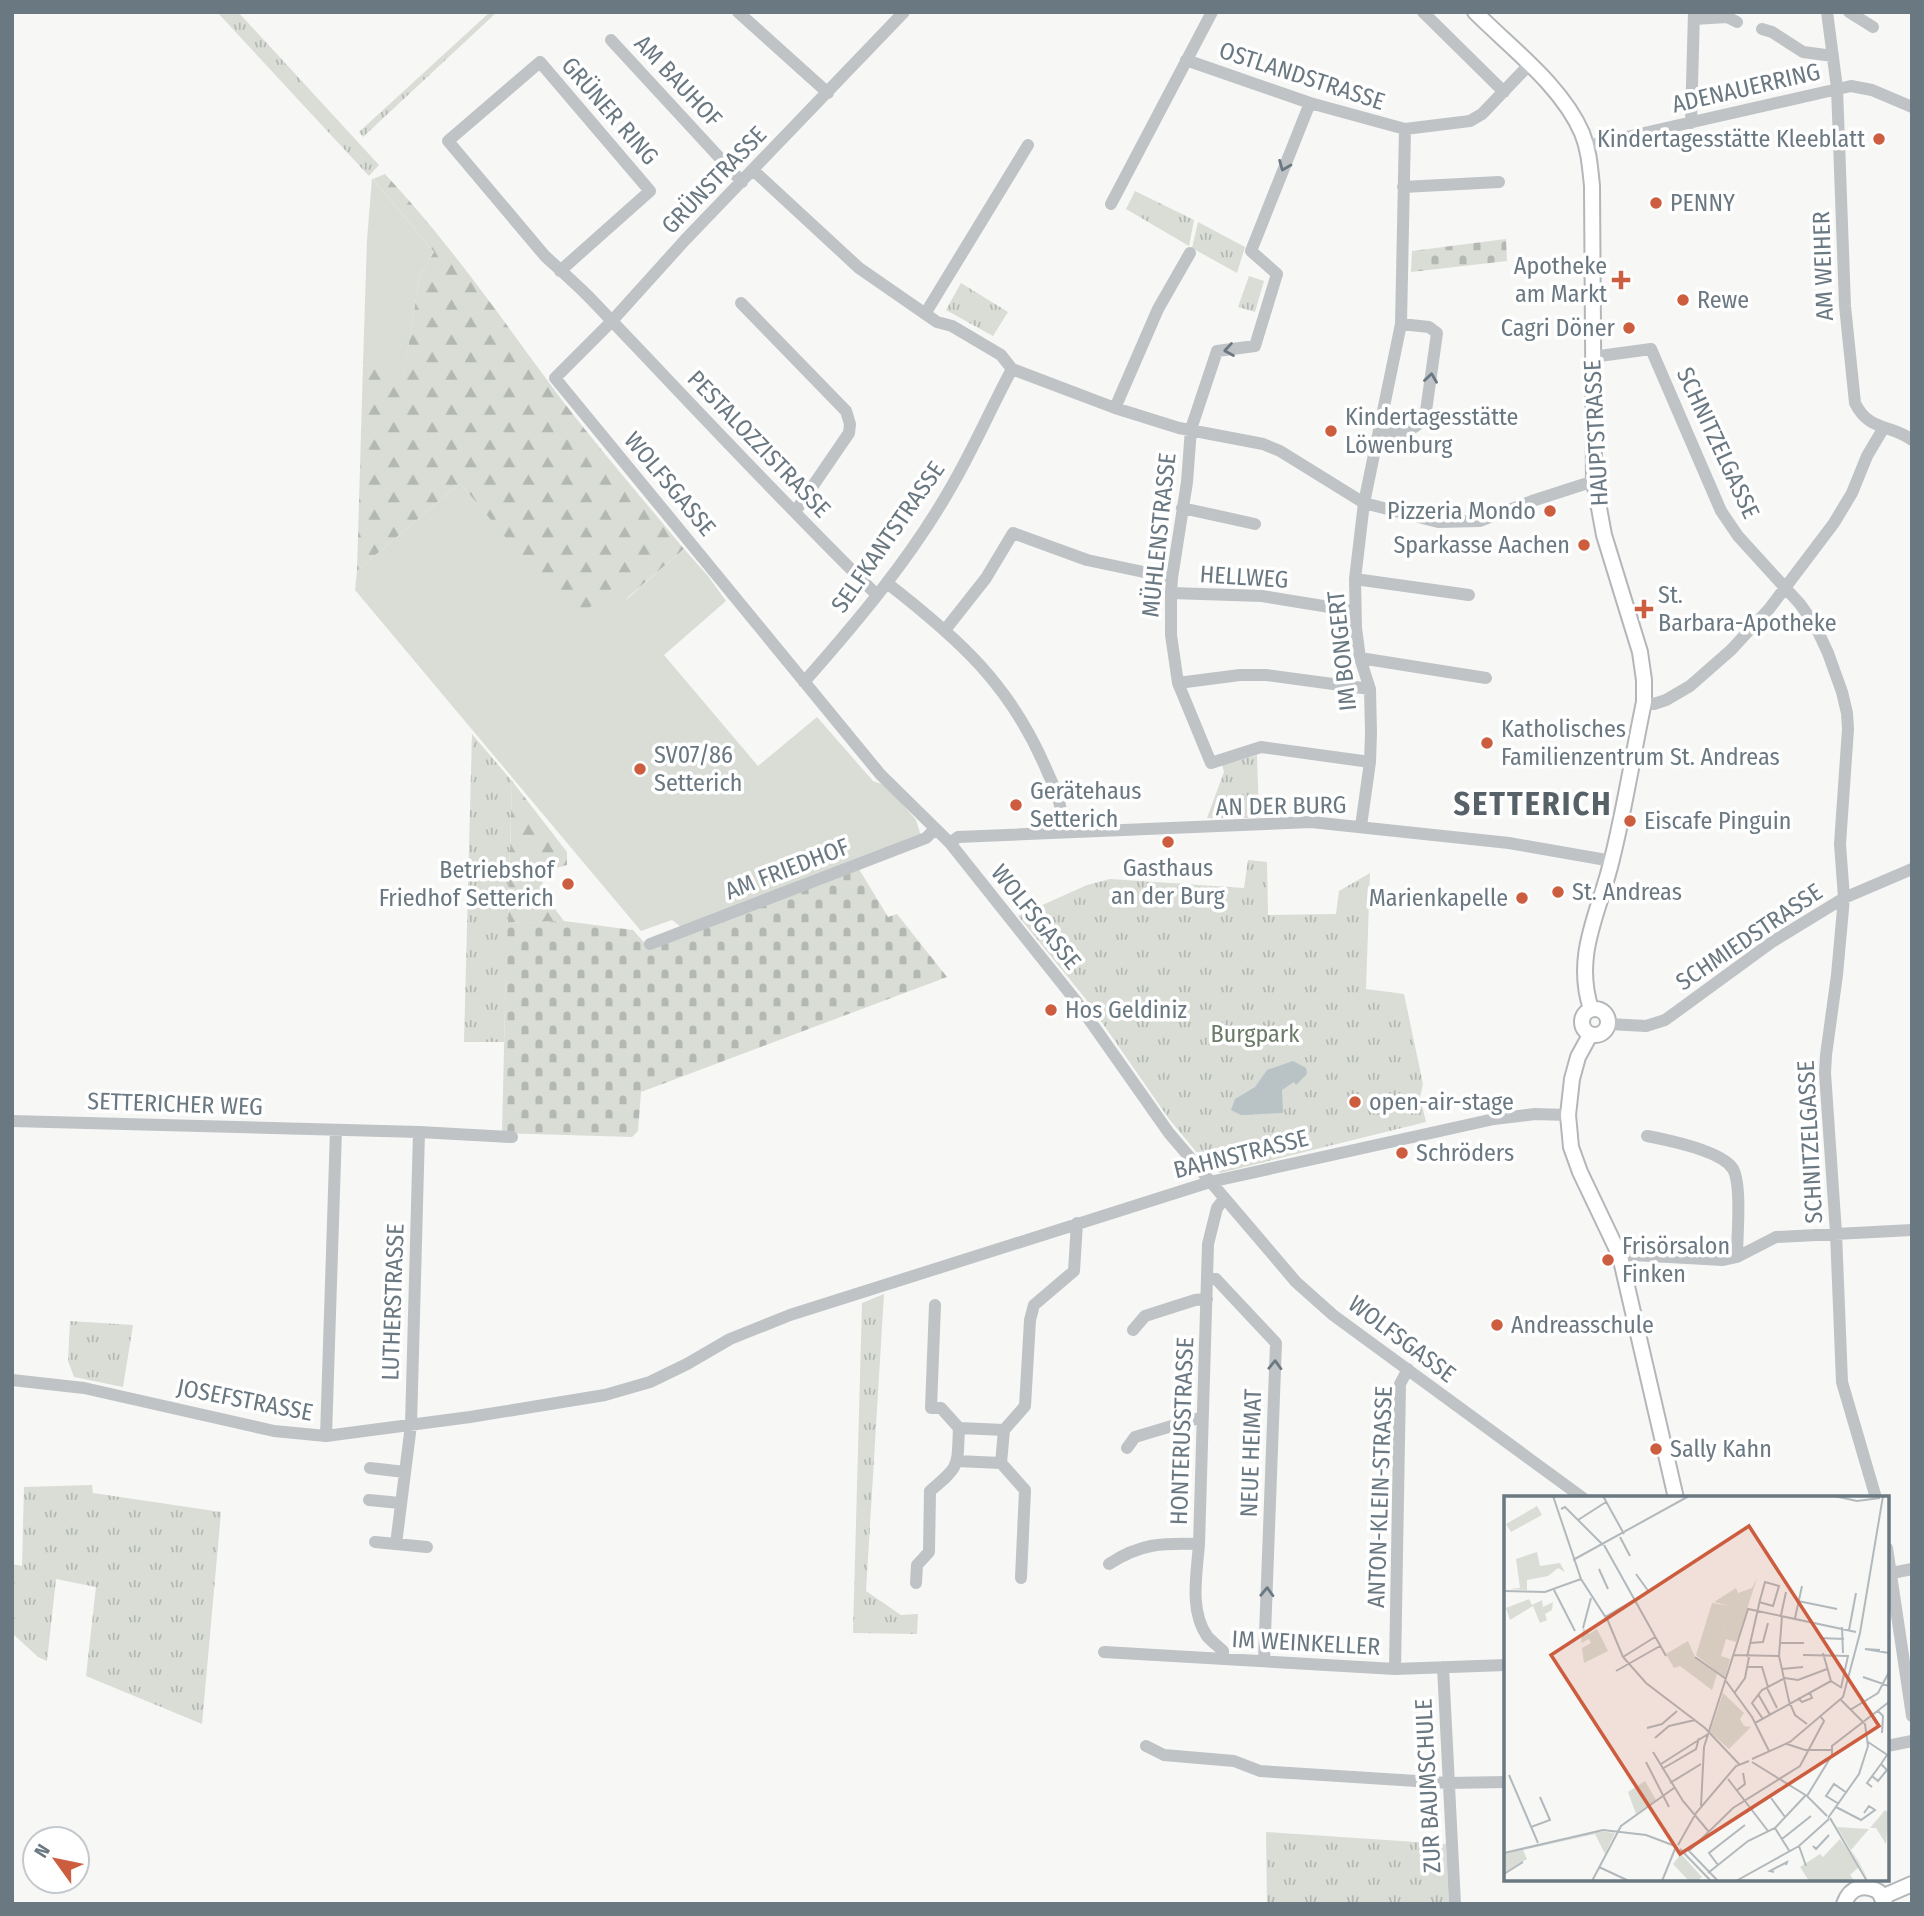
<svg xmlns="http://www.w3.org/2000/svg" width="1924" height="1916" font-family="'Fira Sans Condensed',sans-serif">
	<style>
		.grass { fill: url(#grass-tufts) }
		.forest { fill: url(#forest-firs) }
		.cemetery { fill: url(#cemetery-stones) }
		.pitch { fill: #d9ddd6 }
		.water { fill: #b9c3c6 }
		.lines { fill: none; stroke-linecap: round; stroke-linejoin: round }
		.major-casing { stroke: #b3b7ba; stroke-width: 18 }
		.minor { stroke: #bfc3c6; stroke-width: 12 }
		.major { stroke: #fff; stroke-width: 14 }
		.oneway { stroke: #6a7882 }
		.poi-dot { fill: #cd5d3f; stroke: #fff; stroke-width: 2.5 }
		.labels { text-anchor: middle; dominant-baseline: central; stroke-width: 7; stroke-linejoin: round; paint-order: stroke }
		.street-label { font-size: 24px; fill: #6a7882; stroke: #fff }
		.poi-label { font-size: 24px; fill: #6a7882; stroke: #fff; text-anchor: start }
		.park-label { font-size: 24px; fill: #6c7a68; stroke: #fff }
		.district-label { font-size: 32px; font-weight: bold; letter-spacing: 2px; fill: #576168; stroke: #fff }
		.inset-road { fill: none; stroke: #b2b9bd; stroke-width: 2 }
		.view { fill: #cd5d3f; fill-opacity: 0.15; stroke: #cd5d3f; stroke-width: 3.5 }
		.inset-edge { fill: none; stroke: #6a7882; stroke-width: 3.5 }
	</style>
	<defs>
		<pattern id="grass-tufts" width="24" height="20" patternUnits="userSpaceOnUse" patternTransform="scale(1.75)"><rect width="24" height="20" fill="#d9ddd6"/><path d="M3 7l-1-3M5 7V3M7 7l1-3M15 17l-1-3M17 17v-4M19 17l1-3" fill="none" stroke="#b4b8b3"/></pattern>
		<pattern id="forest-firs" width="22" height="20" patternUnits="userSpaceOnUse" patternTransform="scale(1.75)"><rect width="22" height="20" fill="#d9ddd6"/><path d="M5 1l3.5 6h-7zM16 11l3.5 6h-7z" fill="#b4b8b3"/></pattern>
		<pattern id="cemetery-stones" width="16" height="16" patternUnits="userSpaceOnUse" patternTransform="scale(1.75)"><rect width="16" height="16" fill="#d9ddd6"/><path d="M2 7V4a2 2 0 0 1 4 0v3zM10 15v-3a2 2 0 0 1 4 0v3z" fill="#b4b8b3"/></pattern>
	</defs>
	<rect width="100%" height="100%" fill="#f7f7f5"/>
	<path class="grass" d="M 217,12 L 238,12 L 379,165 L 369,176 Z
		M 490,12 L 497,12 L 363,137 L 359,132 Z
		M 1135,191 L 1194,220 L 1189,246 L 1126,209 Z
		M 1198,222 L 1245,247 L 1237,273 L 1192,248 Z
		M 1249,276 L 1264,281 L 1255,312 L 1238,307 Z
		M 961,283 L 1008,312 L 993,336 L 946,310 Z
		M 472,734 L 512,781 L 504,1042 L 464,1042 Z
		M 1257,755 L 1259,818 L 1207,818 L 1224,772 L 1222,765 Z
		M 1248,860 L 1267,862 L 1268,915 L 1336,914 L 1339,891 L 1370,873 L 1366,989 L 1404,994 L 1423,1084 L 1420,1097 L 1426,1122 L 1220,1173 L 1198,1154 L 1169,1119 L 1085,998 L 1018,916 L 1087,885 L 1110,879 L 1244,888 Z
		M 884,1294 L 866,1591 L 901,1615 L 918,1614 L 917,1634 L 853,1633 L 862,1303 Z
		M 70,1321 L 133,1325 L 123,1387 L 74,1377 L 68,1361 Z
		M 92,1485 L 93,1493 L 221,1512 L 202,1724 L 86,1676 L 96,1587 L 56,1579 L 47,1661 L 38,1657 L 12,1633 L 12,1564 L 22,1566 L 24,1487 Z
		M 1266,1832 L 1446,1844 L 1449,1904 L 1267,1904 Z"/>
	<path class="forest" d="M 385,174 C 446,239 497,312 550,384 C 592,441 639,494 684,549 L 626,599 L 616,586 L 574,621 L 460,483 L 357,571 L 363,365 L 404,372 L 420,274 L 434,252 L 373,179 Z
		M 512,781 L 567,852 L 567,865 L 553,869 L 543,876 L 542,892 L 564,921 L 508,923 Z"/>
	<path class="cemetery" d="M 1506,239 L 1507,261 L 1411,272 L 1412,251 Z
		M 859,869 L 888,917 L 897,914 L 947,977 L 641,1092 L 638,1131 L 632,1137 L 502,1133 L 507,923 L 564,921 L 633,930 L 649,948 Z"/>
	<path class="pitch" d="M 372,178 L 434,252 L 420,274 L 404,373 L 363,365 L 367,240 Z
		M 460,483 L 574,620 L 616,586 L 627,599 L 684,549 L 708,576 L 726,601 L 664,655 L 758,766 L 817,717 L 873,781 L 887,786 L 916,820 L 921,836 L 681,927 L 672,920 L 641,931 L 355,590 L 357,571 Z"/>
	<path class="water" d="M 1293,1061 L 1306,1068 L 1307,1074 L 1296,1085 L 1294,1082 L 1282,1090 L 1283,1113 L 1241,1115 L 1231,1110 L 1235,1099 L 1255,1087 L 1267,1070 Z"/>
	<g class="lines">
		<g class="major-casing">
			<path id="major" d="M 1475,12 C 1511,48 1562,86 1582,133 C 1589,150 1590,167 1592,186 L 1594,481 L 1604,535 L 1640,652 L 1644,680 L 1644,702 C 1633,754 1625,807 1612,859 C 1600,911 1573,954 1591,1009
				M1582 1022a13 13 0 1 1 26 0a13 13 0 1 1-26 0Z
				M 1590,1035 L 1578,1057 L 1572,1079 L 1568,1115 L 1571,1147 L 1580,1172 L 1620,1256 L 1676,1498
				M 1882,1897 L 1912,1884
				M 1844,1904 C 1850,1887 1864,1883 1879,1892 L 1885,1904"/>
		</g>
		<path class="minor" d="M 738,12 L 828,93
			M 904,12 L 685,240 L 611,322 L 555,378 L 880,774 L 950,843 L 1076,1001 L 1169,1133 L 1296,1282 L 1333,1315 L 1583,1498
			M 1423,12 L 1504,92
			M 1827,12 L 1837,88 L 1845,306 L 1855,403 C 1869,432 1891,424 1912,440
			M 1849,12 L 1873,27
			M 1694,19 L 1727,17 L 1737,22
			M 1762,29 L 1772,32 L 1803,52 L 1833,56
			M 611,40 L 742,182
			M 1186,60 L 1310,103 L 1405,129 L 1470,121 L 1482,114 L 1529,65
			M 1310,103 L 1251,251 L 1277,274 L 1255,346 L 1217,351 L 1191,429 L 1187,482 L 1172,578 L 1171,593 L 1171,635 L 1178,683 L 1211,763 L 1261,747 L 1370,762
			M 1691,123 L 1694,12
			M 1587,146 L 1851,86 L 1872,90 L 1912,107
			M 753,170 L 859,268 L 937,322 L 952,326 L 1001,355 L 1012,369 L 1115,408 L 1179,428 L 1263,444 L 1280,451 L 1364,503 L 1438,522 L 1480,521 L 1532,501 L 1594,481
			M 1403,187 L 1499,182
			M 1111,204 L 1212,12
			M 560,271 L 650,191 L 540,62 L 448,141 L 545,256 C 559,269 574,282 588,296 C 684,396 778,498 877,595
			M 741,303 L 846,411 L 850,424 L 849,433 L 795,512
			M 925,314 L 1028,145
			M 1592,357 L 1651,349 L 1721,511 L 1738,536 L 1800,604 L 1815,625 L 1828,653 L 1842,692 L 1847,713 L 1848,729 L 1840,844 L 1844,898 L 1837,975 L 1826,1055 L 1825,1073 L 1836,1233 L 1842,1382 L 1876,1498
			M 1115,408 L 1158,309 L 1190,253
			M 1379,431 C 1400,434 1410,434 1425,418 L 1437,333 L 1429,327 L 1401,324
			M 1182,508 L 1255,524
			M 1355,579 L 1469,595
			M 887,583 C 959,639 1011,685 1047,771 C 1056,791 1065,810 1061,832
			M 1171,593 L 1262,596 L 1354,611
			M 945,630 L 986,578 L 1013,533 L 1087,560 L 1172,578
			M 1360,658 L 1486,678
			M 804,682 C 857,622 910,559 950,489 C 973,450 991,408 1012,369
			M 1178,683 L 1240,675 L 1266,675 L 1370,689
			M 1644,702 L 1654,704 L 1666,700 L 1690,686 L 1731,650 L 1769,609 L 1834,523 L 1852,493 L 1867,456 L 1883,429
			M 1361,826 L 1370,762 L 1371,733 L 1370,689 L 1360,658 L 1356,628 L 1355,579 L 1364,503 L 1401,324 L 1405,129
			M 950,843 L 958,837 L 1311,822 L 1509,843 L 1612,861
			M 650,944 L 926,838 L 935,829
			M 1608,1024 L 1646,1026 L 1665,1020 L 1772,942 L 1844,898 L 1912,869
			M 12,1121 L 419,1132 L 512,1137
			M 1647,1136 C 1668,1140 1722,1151 1733,1169 C 1742,1185 1737,1237 1737,1257
			M 1620,1256 L 1633,1255 L 1723,1260 L 1737,1257 L 1776,1237 L 1912,1230
			M 1207,1278 L 1216,1279 L 1276,1343 L 1264,1661
			M 1133,1330 L 1145,1316 L 1195,1300 L 1207,1299
			M 12,1380 L 84,1388 L 274,1431 L 326,1436 L 470,1417 L 605,1395 L 650,1382 L 687,1364 L 730,1339 L 790,1315 L 1210,1182 L 1494,1119 L 1535,1114 L 1568,1115
			M 959,1428 L 1004,1430
			M 326,1436 L 336,1130
			M 1127,1448 L 1135,1437 L 1202,1417
			M 957,1461 L 1001,1463
			M 370,1468 L 405,1472
			M 369,1500 L 400,1503
			M 375,1542 L 427,1547
			M 396,1544 L 411,1425 L 419,1132
			M 1887,1548 L 1912,1716
			M 1109,1564 C 1141,1543 1162,1543 1199,1544
			M 1892,1573 L 1912,1569
			M 1021,1578 L 1025,1490 L 1001,1463 L 1004,1430 L 1025,1406 L 1030,1320 L 1034,1305 L 1074,1271 L 1077,1223
			M 916,1583 L 917,1565 L 929,1552 L 930,1491 C 961,1465 957,1467 959,1428 L 941,1408 L 931,1408 L 935,1305
			M 1104,1652 L 1395,1669 L 1506,1665
			M 1223,1659 L 1223,1651 C 1218,1646 1211,1641 1207,1636 C 1189,1610 1197,1573 1199,1544 L 1208,1244 L 1217,1208 L 1224,1199
			M 1443,1667 L 1455,1904
			M 1395,1669 L 1400,1384 L 1408,1369
			M 1146,1746 L 1164,1755 L 1234,1761 L 1260,1771 L 1448,1783 L 1506,1782
			M 1887,1746 L 1912,1741"/>
		<use href="#major" class="major"/>
	</g>
	<defs><path id="oneway-chevron" d="M-2-3.5L2.5 0L-2 3.5" fill="none" stroke-width="1.6" stroke-linecap="round" stroke-linejoin="round" transform="scale(1.75)"/></defs>
	<g class="oneway">
		<use href="#oneway-chevron" transform="translate(1284 166) rotate(112)"/>
		<use href="#oneway-chevron" transform="translate(1229 350) rotate(171)"/>
		<use href="#oneway-chevron" transform="translate(1431 378) rotate(-82)"/>
		<use href="#oneway-chevron" transform="translate(1275 1365) rotate(-88)"/>
		<use href="#oneway-chevron" transform="translate(1267 1592) rotate(-88)"/>
	</g>
	<g class="poi-dot">
		<circle cx="1879" cy="139" r="7"/>
		<circle cx="1656" cy="203" r="7"/>
		<path d="M1617.5 269.5h7v7h7v7h-7v7h-7v-7h-7v-7h7z"/>
		<circle cx="1683" cy="300" r="7"/>
		<circle cx="1629" cy="328" r="7"/>
		<circle cx="1331" cy="431" r="7"/>
		<circle cx="1550" cy="511" r="7"/>
		<circle cx="1584" cy="545" r="7"/>
		<path d="M1640.5 598.5h7v7h7v7h-7v7h-7v-7h-7v-7h7z"/>
		<circle cx="1487" cy="743" r="7"/>
		<circle cx="640" cy="769" r="7"/>
		<circle cx="1016" cy="805" r="7"/>
		<circle cx="1630" cy="821" r="7"/>
		<circle cx="1168" cy="842" r="7"/>
		<circle cx="568" cy="884" r="7"/>
		<circle cx="1558" cy="892" r="7"/>
		<circle cx="1522" cy="898" r="7"/>
		<circle cx="1051" cy="1010" r="7"/>
		<circle cx="1355" cy="1102" r="7"/>
		<circle cx="1402" cy="1153" r="7"/>
		<circle cx="1608" cy="1260" r="7"/>
		<circle cx="1497" cy="1325" r="7"/>
		<circle cx="1656" cy="1449" r="7"/>
	</g>
	<g class="labels">
		<g class="street-label">
			<text transform="translate(1302 76) rotate(18)">OSTLANDSTRASSE</text>
			<text transform="translate(678 81) rotate(47)">AM BAUHOF</text>
			<text transform="translate(1746 88) rotate(-13)">ADENAUERRING</text>
			<text transform="translate(610 111) rotate(49)">GRÜNER RING</text>
			<text transform="translate(714 180) rotate(-46)">GRÜNSTRASSE</text>
			<text transform="translate(1823 266) rotate(-92)">AM WEIHER</text>
			<text transform="translate(1596 433) rotate(-93)">HAUPTSTRASSE</text>
			<text transform="translate(1718 443) rotate(65)">SCHNITZELGASSE</text>
			<text transform="translate(759 444) rotate(46)">PESTALOZZISTRASSE</text>
			<text transform="translate(670 484) rotate(50)">WOLFSGASSE</text>
			<text transform="translate(1159 535) rotate(-84)">MÜHLENSTRASSE</text>
			<text transform="translate(888 537) rotate(-55)">SELFKANTSTRASSE</text>
			<text transform="translate(1244 577) rotate(4)">HELLWEG</text>
			<text transform="translate(1342 651) rotate(-96)">IM BONGERT</text>
			<text transform="translate(1281 806) rotate(-1)">AN DER BURG</text>
			<text transform="translate(787 869) rotate(-21)">AM FRIEDHOF</text>
			<text transform="translate(1036 917) rotate(51)">WOLFSGASSE</text>
			<text transform="translate(1749 937) rotate(-34)">SCHMIEDSTRASSE</text>
			<text transform="translate(175 1104) rotate(2)">SETTERICHER WEG</text>
			<text transform="translate(1810 1142) rotate(-93)">SCHNITZELGASSE</text>
			<text transform="translate(1241 1154) rotate(-14)">BAHNSTRASSE</text>
			<text transform="translate(393 1302) rotate(-88)">LUTHERSTRASSE</text>
			<text transform="translate(1402 1339) rotate(37)">WOLFSGASSE</text>
			<text transform="translate(245 1400) rotate(11)">JOSEFSTRASSE</text>
			<text transform="translate(1182 1431) rotate(-88)">HONTERUSSTRASSE</text>
			<text transform="translate(1251 1453) rotate(-88)">NEUE HEIMAT</text>
			<text transform="translate(1380 1497) rotate(-88)">ANTON-KLEIN-STRASSE</text>
			<text transform="translate(1306 1643) rotate(3)">IM WEINKELLER</text>
			<text transform="translate(1428 1786) rotate(-93)">ZUR BAUMSCHULE</text>
		</g>
		<g class="poi-label">
			<text x="1865" y="139" text-anchor="end">Kindertagesstätte Kleeblatt</text>
			<text x="1670" y="203">PENNY</text>
			<text x="1607" y="266" text-anchor="end">Apotheke<tspan x="1607" dy="28">am Markt</tspan></text>
			<text x="1697" y="300">Rewe</text>
			<text x="1615" y="328" text-anchor="end">Cagri Döner</text>
			<text x="1345" y="417">Kindertagesstätte<tspan x="1345" dy="28">Löwenburg</tspan></text>
			<text x="1536" y="511" text-anchor="end">Pizzeria Mondo</text>
			<text x="1570" y="545" text-anchor="end">Sparkasse Aachen</text>
			<text x="1658" y="595">St.<tspan x="1658" dy="28">Barbara-Apotheke</tspan></text>
			<text x="1501" y="729">Katholisches<tspan x="1501" dy="28">Familienzentrum St. Andreas</tspan></text>
			<text x="654" y="755">SV07/86<tspan x="654" dy="28">Setterich</tspan></text>
			<text x="1030" y="791">Gerätehaus<tspan x="1030" dy="28">Setterich</tspan></text>
			<text x="1644" y="821">Eiscafe Pinguin</text>
			<text x="1168" y="868" text-anchor="middle">Gasthaus<tspan x="1168" dy="28">an der Burg</tspan></text>
			<text x="554" y="870" text-anchor="end">Betriebshof<tspan x="554" dy="28">Friedhof Setterich</tspan></text>
			<text x="1572" y="892">St. Andreas</text>
			<text x="1508" y="898" text-anchor="end">Marienkapelle</text>
			<text x="1065" y="1010">Hos Geldiniz</text>
			<text x="1369" y="1102">open-air-stage</text>
			<text x="1416" y="1153">Schröders</text>
			<text x="1622" y="1246">Frisörsalon<tspan x="1622" dy="28">Finken</tspan></text>
			<text x="1511" y="1325">Andreasschule</text>
			<text x="1670" y="1449">Sally Kahn</text>
		</g>
		<g class="park-label">
			<text x="1255" y="1034">Burgpark</text>
		</g>
		<g class="district-label">
			<text x="1533" y="804">SETTERICH</text>
		</g>
	</g>
	<g transform="translate(1504 1496)">
		<rect width="385" height="385" fill="#f7f7f5"/>
		<path d="M 33,10 L 38,19 L 7,36 L 2,28 ZM 33,56 L 36,70 L 56,67 L 61,76 L 54,72 L 44,80 L 23,84 L 23,94 L 5,93 L 16,92 L 12,63 ZM 25,103 L 28,109 L 38,104 L 39,111 L 49,106 L 48,114 L 41,118 L 43,124 L 36,127 L 29,110 L 6,124 L 2,112 ZM 79,131 L 85,138 L 93,133 L 104,155 L 80,167 L 78,152 L 87,147 L 85,143 L 77,147 ZM 219,197 L 240,217 L 236,223 L 240,230 L 247,231 L 225,253 L 206,236 ZM 141,285 L 152,304 L 132,318 L 124,296 ZM 381,314 L 385,317 L 382,348 L 372,332 L 366,332 ZM 333,331 L 365,333 L 347,354 L 355,366 L 365,385 ZM 94,335 L 111,337 L 101,358 L 91,338 L 19,354 L 23,363 L 0,377 L 0,357 ZM 336,343 L 355,371 L 346,379 L 350,384 L 305,385 L 296,371 L 316,358 L 319,361 Z" fill="#d9ddd6"/>
		<path d="M 253,82 L 235,138 L 225,135 L 220,131 L 226,110 L 210,106 L 232,92 L 234,97 L 248,92 ZM 177,358 L 198,381 L 193,385 L 185,385 L 169,368 Z" fill="#d9ddd6"/>
		<path d="M 184,145 L 191,161 L 213,178 L 208,194 L 176,170 L 170,172 L 162,158 Z" fill="#d9ddd6"/>
		<path d="M 208,107 L 226,110 L 220,131 L 235,138 L 232,146 L 222,143 L 217,160 L 226,163 L 221,182 L 192,159 Z" fill="#d9ddd6"/>
		<path class="inset-road" d="M 49,0 L 77,83 L 104,125 L 119,161 L 142,187 L 201,232 L 235,268M 99,0 L 120,38M 330,0 L 353,5 L 376,2M 57,13 L 61,11 L 99,49M 74,24 L 102,6M 116,41 L 126,60M 100,49 L 162,160M 69,64 L 185,0M 95,73 L 104,93M 132,78 L 145,96M 50,94 L 71,135M 0,95 L 41,96 L 77,83M 294,105 L 333,113M 277,119 L 282,96M 278,120 L 275,160 L 285,205 L 291,219 L 303,228M 101,121 L 149,93M 291,122 L 298,90M 338,131 L 339,157M 79,132 L 87,102M 345,134 L 352,97M 316,142 L 340,143M 246,147 L 259,146 L 264,127M 275,147 L 300,147M 376,154 L 361,153 L 385,157M 319,157 L 327,185 L 338,192M 229,159 L 275,160M 299,159 L 344,160 L 337,192M 119,161 L 151,141M 191,161 L 222,183M 243,161 L 256,104 L 261,86 L 275,90 L 269,110 L 255,106M 244,171 L 258,171 L 264,191M 278,173 L 299,171M 112,175 L 156,150M 359,181 L 385,190M 222,185 L 248,221 L 265,255M 263,192 L 273,212M 231,196 L 241,182 L 245,161M 254,198 L 266,219M 294,202 L 298,206 L 308,202 L 306,197M 346,214 L 374,197 L 385,176M 374,215 L 379,220 L 378,237M 259,223 L 248,207 L 258,194 L 281,182 L 294,184 L 323,173M 251,227 L 327,185M 143,232 L 158,228 L 173,215M 151,242 L 165,230 L 191,224M 364,246 L 385,260M 283,248 L 301,254 L 328,254M 149,256 L 179,305 L 205,336M 248,263 L 286,246 L 339,201 L 356,137 L 379,0M 142,266 L 165,311M 248,266 L 303,300 L 323,320M 157,268 L 204,238M 158,273 L 192,253 L 195,242M 5,279 L 34,347M 368,280 L 374,285 L 383,274 L 377,268 L 383,259M 224,283 L 264,335M 166,287 L 197,268M 368,291 L 363,287 L 377,268M 232,295 L 241,288 L 239,277M 303,300 L 328,259 L 328,250 L 385,206M 267,302 L 281,321M 335,308 L 322,300 L 330,288 L 343,297M 197,310 L 200,251 L 244,113 L 352,136M 332,311 L 357,324 L 371,314 L 365,310 L 360,317M 324,322 L 355,278 L 364,250 L 361,228 L 337,204M 326,322 L 363,385M 27,331 L 46,324 L 36,301M 271,332 L 286,356M 278,343 L 307,320M 174,349 L 192,317 L 232,270 L 245,265M 295,350 L 302,370M 309,350 L 312,353 L 325,339M 176,353 L 207,385M 0,357 L 99,334 L 142,339 L 171,350M 214,369 L 205,357 L 241,329M 95,371 L 125,385M 270,376 L 266,375 L 283,366 L 282,369M 204,377 L 244,345 L 271,332 L 302,299M 0,378 L 19,366M 88,385 L 117,330 L 170,292M 158,385 L 171,353M 214,385 L 185,355 L 229,312 L 296,270 L 320,225 L 317,221M 232,385 L 295,350 L 325,323"/>
		<path class="view" d="M 245,30 L 375,230 L 176,358 L 47,159 Z"/>
		<rect width="385" height="385" class="inset-edge"/>
	</g>
	<rect width="1924" height="1916" fill="none" stroke="#6a7882" stroke-width="28"/>
	<g transform="translate(56 1860) rotate(303)"><circle r="33" fill="#ffffff" stroke="#c3c9cd" stroke-width="2"/>
	<path d="M0-5L12 26L0 18L-12 26Z" fill="#cd5d3f"/>
	<text y="-10" font-size="19" font-weight="bold" text-anchor="middle" fill="#6a7882">N</text>
	</g>
</svg>
